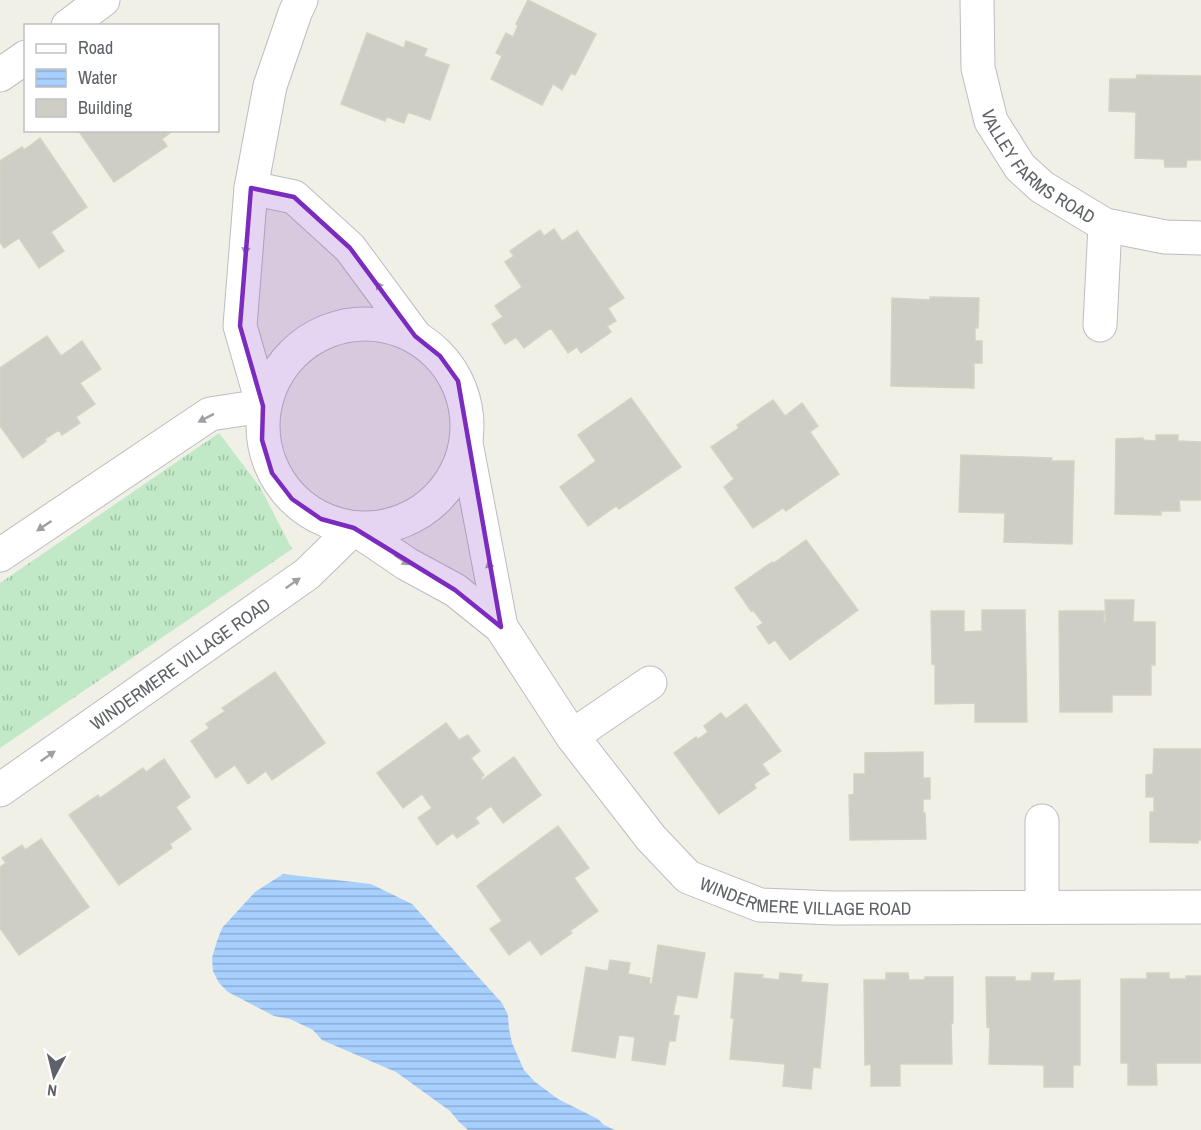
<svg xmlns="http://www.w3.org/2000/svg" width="1201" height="1130" font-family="'Archivo Narrow',sans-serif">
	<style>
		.grass { fill: url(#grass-tufts) }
		.water { fill: url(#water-rules) }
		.building { fill: #cecdc6; stroke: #d6d2c4; stroke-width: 1.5 }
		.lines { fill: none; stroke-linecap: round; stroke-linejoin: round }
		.minor-casing { stroke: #bbbdc2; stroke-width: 35 }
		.minor { stroke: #fff; stroke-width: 33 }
		.oneway { fill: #9ea0a4 }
		.marked { fill: #7b2cbf; fill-opacity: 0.2; stroke: #7b2cbf; stroke-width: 4.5; stroke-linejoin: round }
		.labels { text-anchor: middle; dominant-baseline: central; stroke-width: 6; stroke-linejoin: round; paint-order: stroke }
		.street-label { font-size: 18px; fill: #5e6167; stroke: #fff }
	</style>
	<defs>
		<pattern id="grass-tufts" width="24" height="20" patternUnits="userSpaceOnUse" patternTransform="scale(1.5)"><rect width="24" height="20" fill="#c2e9c7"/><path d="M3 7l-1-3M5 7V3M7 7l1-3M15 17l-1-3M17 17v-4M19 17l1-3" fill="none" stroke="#a1c0a5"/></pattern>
		<pattern id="water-rules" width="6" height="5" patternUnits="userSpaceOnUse" patternTransform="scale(1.5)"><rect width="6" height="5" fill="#a8d0ff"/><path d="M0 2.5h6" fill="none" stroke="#8cacd2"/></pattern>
	</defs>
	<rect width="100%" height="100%" fill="#f1f0e7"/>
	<path class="grass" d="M 219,433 L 260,487 L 292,549 L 0,748 L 0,583 Z"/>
	<path class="water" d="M 283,874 L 371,884 L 412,904 L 502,1003 L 508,1015 L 509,1029 L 512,1043 L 524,1070 L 534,1081 L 558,1099 L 598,1119 L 604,1125 L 615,1130 L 468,1130 L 459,1122 L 450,1111 L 396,1072 L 322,1040 L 313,1030 L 290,1019 L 274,1016 L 228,992 L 219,983 L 213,971 L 212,958 L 217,941 L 222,928 L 255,892 Z"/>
	<path class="building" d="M 528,0 L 596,34 L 575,75 L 571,73 L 562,90 L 553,84 L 542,105 L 491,79 L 502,56 L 496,53 L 506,33 L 513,37 L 518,26 L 516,24 Z
		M 367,33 L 404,48 L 406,41 L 427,49 L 424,56 L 449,65 L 430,120 L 408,112 L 404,123 L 387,117 L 385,121 L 341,104 Z
		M 1137,75 L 1201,76 L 1201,160 L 1187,160 L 1186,167 L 1165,167 L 1164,159 L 1135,158 L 1136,112 L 1109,111 L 1110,79 L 1136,79 Z
		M 78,130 L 174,130 L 162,139 L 167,146 L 114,182 Z
		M 40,138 L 87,207 L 51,232 L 64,251 L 39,268 L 19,238 L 4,248 L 0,242 L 0,161 L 22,147 L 24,150 Z
		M 554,229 L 562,241 L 577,231 L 624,298 L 608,308 L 616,321 L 607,326 L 611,332 L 581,353 L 577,347 L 568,353 L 551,328 L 524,348 L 516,337 L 505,344 L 492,324 L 503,317 L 495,306 L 522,287 L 505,262 L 514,256 L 510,251 L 540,230 L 544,236 Z
		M 930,297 L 979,298 L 978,328 L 975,328 L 975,341 L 982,341 L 982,363 L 974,363 L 974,388 L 891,386 L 892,298 L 930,300 Z
		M 47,336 L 61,356 L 82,341 L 101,369 L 80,383 L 95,404 L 76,417 L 80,423 L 62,435 L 59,430 L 44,440 L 46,441 L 23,458 L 0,426 L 0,368 Z
		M 631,398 L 681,467 L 619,509 L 616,506 L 588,526 L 560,487 L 596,461 L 578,435 Z
		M 773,400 L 785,416 L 802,403 L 818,426 L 810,432 L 839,474 L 786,511 L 783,508 L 753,528 L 724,487 L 734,479 L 711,447 L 739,428 L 737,425 Z
		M 1156,435 L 1178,435 L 1178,441 L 1201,442 L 1201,500 L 1179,500 L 1180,511 L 1161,511 L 1161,515 L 1115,514 L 1116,439 L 1143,438 L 1143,440 L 1156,441 Z
		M 961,455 L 1052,458 L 1051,461 L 1074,461 L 1072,544 L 1004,542 L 1005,513 L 959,512 Z
		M 806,540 L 858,610 L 790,660 L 775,640 L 769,644 L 757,627 L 763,623 L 753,610 L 751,611 L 735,588 L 772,562 L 774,563 Z
		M 1105,600 L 1134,600 L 1133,622 L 1155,622 L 1155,665 L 1151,665 L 1151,695 L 1112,695 L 1112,712 L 1060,712 L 1059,611 L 1104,611 L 1104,622 L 1106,622 Z
		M 982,610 L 1025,610 L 1027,722 L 975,722 L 975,703 L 935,704 L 935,665 L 932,664 L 931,611 L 964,611 L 964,632 L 982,631 Z
		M 275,672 L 325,743 L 272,780 L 266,771 L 248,784 L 235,765 L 216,778 L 191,741 L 209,728 L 206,724 L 225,711 L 222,708 Z
		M 746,704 L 781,751 L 762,764 L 769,774 L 754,784 L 756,788 L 719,814 L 674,753 L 696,737 L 698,739 L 708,732 L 704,726 L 721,713 L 726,719 Z
		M 446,723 L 459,740 L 468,735 L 480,751 L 471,758 L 484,775 L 481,778 L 482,780 L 514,757 L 541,795 L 503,823 L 491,806 L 475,818 L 479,823 L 457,838 L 453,833 L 437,845 L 418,818 L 432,808 L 422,794 L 403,808 L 377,773 Z
		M 1154,749 L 1201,749 L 1201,840 L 1198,840 L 1198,843 L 1150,842 L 1150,812 L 1154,812 L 1154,797 L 1146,797 L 1146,775 L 1153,774 Z
		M 923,752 L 923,778 L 930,778 L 930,799 L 923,799 L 923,813 L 925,813 L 926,839 L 850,840 L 849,795 L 854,794 L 854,774 L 865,774 L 865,753 Z
		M 164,759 L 190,797 L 176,807 L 191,829 L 170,844 L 172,848 L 119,885 L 69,815 L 98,795 L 100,798 L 143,768 L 146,772 Z
		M 558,826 L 589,868 L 574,878 L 598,911 L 570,931 L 572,933 L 541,955 L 530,940 L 509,955 L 490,929 L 502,921 L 477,886 Z
		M 41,839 L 89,907 L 19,955 L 0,928 L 0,867 L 6,863 L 2,858 L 22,845 L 25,850 Z
		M 658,945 L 705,953 L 697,998 L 677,995 L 673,1015 L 679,1016 L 675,1041 L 669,1041 L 665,1065 L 632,1060 L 635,1037 L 619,1035 L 615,1058 L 572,1051 L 586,967 L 608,971 L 610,960 L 630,963 L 628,974 L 650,978 L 649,984 L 652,984 Z
		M 735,973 L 763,975 L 762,978 L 779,980 L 780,973 L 802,975 L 801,982 L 828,984 L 820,1068 L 813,1067 L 811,1089 L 783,1086 L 785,1064 L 730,1059 L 734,1018 L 731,1018 Z
		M 886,973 L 908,973 L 909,980 L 925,980 L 925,977 L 953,977 L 953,1023 L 951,1023 L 952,1064 L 900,1064 L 900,1086 L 871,1086 L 871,1064 L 865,1065 L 864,980 L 886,980 Z
		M 1032,973 L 1054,973 L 1053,981 L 1080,980 L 1080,1065 L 1073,1065 L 1073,1087 L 1044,1087 L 1044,1065 L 989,1064 L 990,1028 L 987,1027 L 986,977 L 1015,977 L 1015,981 L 1031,981 Z
		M 1147,973 L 1169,973 L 1169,979 L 1186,979 L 1186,976 L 1201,976 L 1201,1063 L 1156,1063 L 1157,1085 L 1128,1085 L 1128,1063 L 1121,1063 L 1121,979 L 1147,979 Z"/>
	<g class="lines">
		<g class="minor-casing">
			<g id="minor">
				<path id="s1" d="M 977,0 L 978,68 L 991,121 L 1020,167 L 1042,187 L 1105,225 L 1165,237 L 1201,238"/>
				<path d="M 68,26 L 103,0"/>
				<path d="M 0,75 L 26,57"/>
				<path d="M 251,188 L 294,197 L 350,248 L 415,336"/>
				<circle cx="365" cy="426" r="102"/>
				<path d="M 1100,325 L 1105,225"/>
				<path d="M 466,443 L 501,627"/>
				<path d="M 0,555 L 210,414 L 263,406 L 240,326 L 251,188 L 270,86 L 295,13 L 301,0"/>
				<path d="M 572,736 L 650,683"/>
				<path id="s2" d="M 0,790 L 307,574 L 354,528 L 407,564 L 455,590 L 501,627 L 572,736 L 651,838 L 688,877 L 760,905 L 834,908 L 1201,907"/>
				<path d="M 1042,821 L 1042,907"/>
			</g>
		</g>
		<use href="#minor" class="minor"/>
	</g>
	<defs><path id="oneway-solid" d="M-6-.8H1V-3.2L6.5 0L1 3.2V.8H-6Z" transform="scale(1.5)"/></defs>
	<g class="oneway">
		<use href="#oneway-solid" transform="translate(246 246) rotate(95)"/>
		<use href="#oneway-solid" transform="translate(381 289) rotate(-126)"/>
		<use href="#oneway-solid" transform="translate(206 418) rotate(153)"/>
		<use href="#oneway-solid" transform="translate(44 526) rotate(146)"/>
		<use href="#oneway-solid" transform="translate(402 560) rotate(33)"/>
		<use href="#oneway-solid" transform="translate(490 569) rotate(-101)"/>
		<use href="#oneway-solid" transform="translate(293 583) rotate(-35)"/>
		<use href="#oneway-solid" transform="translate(48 756) rotate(-35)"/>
	</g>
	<path class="marked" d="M 251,188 L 294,197 L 350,248 L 415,336 L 440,356 L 458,381 L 501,627 L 455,590 L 354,528 L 321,519 L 292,499 L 272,473 L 262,440 L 263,406 L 240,326 Z"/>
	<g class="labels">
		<g class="street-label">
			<text stroke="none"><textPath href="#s1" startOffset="189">VALLEY FARMS ROAD</textPath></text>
			<text stroke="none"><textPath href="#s2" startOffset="220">WINDERMERE VILLAGE ROAD</textPath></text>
			<text stroke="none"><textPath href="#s2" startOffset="1053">WINDERMERE VILLAGE ROAD</textPath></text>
		</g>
	</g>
	<rect x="24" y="24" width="195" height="108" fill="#ffffff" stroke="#bfc0c2" stroke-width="1.5"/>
	<rect x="36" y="44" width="30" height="9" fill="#ffffff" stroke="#bfc0c2" stroke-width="1.5"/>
	<text x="78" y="54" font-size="18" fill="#5e6167">Road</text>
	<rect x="36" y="69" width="30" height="18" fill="url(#water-rules)" stroke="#bfc0c2" stroke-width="1.5"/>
	<text x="78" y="84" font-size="18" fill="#5e6167">Water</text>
	<rect x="36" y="99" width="30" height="18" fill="#cecdc6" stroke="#bfc0c2" stroke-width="1.5"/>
	<text x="78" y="114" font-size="18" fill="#5e6167">Building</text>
	<g transform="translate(54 1076) rotate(187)" stroke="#ffffff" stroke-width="4.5" paint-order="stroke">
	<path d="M0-4.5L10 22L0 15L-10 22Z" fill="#5e6167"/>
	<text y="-9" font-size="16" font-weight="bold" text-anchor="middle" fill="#5e6167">N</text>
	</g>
</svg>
